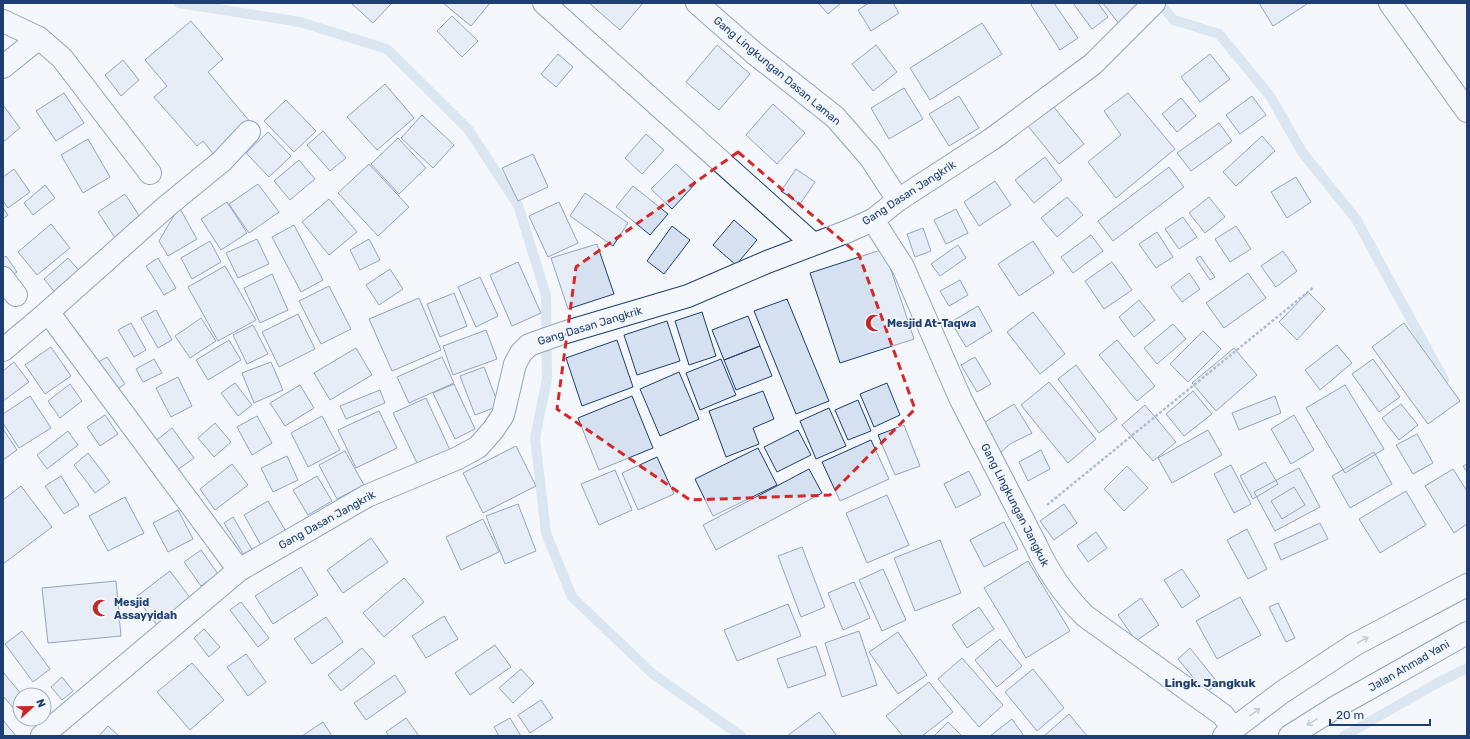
<svg xmlns="http://www.w3.org/2000/svg" width="1470" height="739" font-family="Rubik,sans-serif">
	<style>
		.lines { fill: none; stroke-linecap: round; stroke-linejoin: round }
		.stream { stroke: #bed0e5; stroke-width: 10 }
		.building { fill: #d5e0f0; stroke: #1d3f73 }
		.street-casing { stroke: #1d3f73; stroke-width: 24 }
		.secondary-casing { stroke: #1d3f73; stroke-width: 24 }
		.highway-casing { stroke: #1d3f73; stroke-width: 24 }
		.path { stroke: #5e769c; stroke-width: 2.5; stroke-dasharray: 3 2; stroke-linecap: butt }
		.street { stroke: #f4f7fb; stroke-width: 22 }
		.secondary { stroke: #f4f7fb; stroke-width: 22 }
		.highway { stroke: #f4f7fb; stroke-width: 22 }
		.oneway { stroke: #889bb7 }
		.marked { fill: none; stroke: #d62828; stroke-width: 3; stroke-dasharray: 8 5; stroke-linejoin: round }
		.labels { text-anchor: middle; dominant-baseline: central; stroke-width: 3; stroke-linejoin: round; paint-order: stroke }
		.street-label { font-size: 11px; fill: #1d3f73; stroke: #f4f7fb }
		.poi-label { font-size: 11px; font-weight: bold; fill: #1d3f73; stroke: #f4f7fb; text-anchor: start }
		.neighbourhood-label { font-size: 12px; font-weight: bold; fill: #1d3f73; stroke: #f4f7fb }
	</style>
	<rect width="100%" height="100%" fill="#f4f7fb"/>
	<g class="lines">
		<path class="stream" d="M 179,3 L 300,22 L 387,49 L 468,129 L 518,205 L 546,295 L 547,379 L 535,438 L 546,533 L 572,597 L 653,674 L 741,736
			M 1159,3 L 1174,20 L 1219,34 L 1270,96 L 1302,152 L 1356,219 L 1444,380
			M 1344,736 L 1439,682 L 1467,668"/>
	</g>
	<path class="building" d="M 351,3 L 392,3 L 373,23 Z
		M 443,3 L 490,3 L 471,26 Z
		M 589,3 L 643,3 L 620,30 Z
		M 818,3 L 841,3 L 828,14 Z
		M 869,3 L 893,3 L 899,13 L 871,31 L 858,10 Z
		M 1033,3 L 1054,3 L 1078,38 L 1060,50 L 1031,5 Z
		M 1073,3 L 1098,3 L 1108,17 L 1092,29 Z
		M 1103,3 L 1137,3 L 1141,8 L 1119,24 Z
		M 1259,3 L 1307,3 L 1307,4 L 1273,26 Z
		M 452,16 L 478,41 L 462,57 L 437,31 Z
		M 191,21 L 223,59 L 208,72 L 252,124 L 215,156 L 203,141 L 197,146 L 154,97 L 167,86 L 145,60 Z
		M 982,23 L 1002,54 L 930,100 L 910,68 Z
		M 717,45 L 750,74 L 719,110 L 686,82 Z
		M 876,45 L 897,72 L 873,91 L 852,64 Z
		M 558,54 L 573,67 L 556,87 L 541,74 Z
		M 1210,54 L 1230,79 L 1200,102 L 1181,77 Z
		M 123,60 L 139,80 L 121,96 L 105,75 Z
		M 385,84 L 414,118 L 377,150 L 347,117 Z
		M 904,88 L 923,119 L 889,139 L 871,108 Z
		M 64,93 L 84,123 L 56,141 L 36,111 Z
		M 1128,93 L 1175,149 L 1116,198 L 1088,162 L 1121,135 L 1104,111 Z
		M 959,96 L 979,128 L 949,146 L 929,114 Z
		M 1252,96 L 1266,115 L 1240,134 L 1226,115 Z
		M 1181,98 L 1196,116 L 1177,132 L 1162,114 Z
		M 286,100 L 316,131 L 294,152 L 264,121 Z
		M 773,104 L 805,133 L 777,164 L 746,135 Z
		M 3,105 L 20,128 L 3,142 Z
		M 1053,106 L 1084,144 L 1059,164 L 1028,126 Z
		M 422,115 L 454,145 L 433,168 L 401,138 Z
		M 1219,123 L 1232,141 L 1191,171 L 1177,153 Z
		M 323,131 L 346,158 L 330,171 L 307,145 Z
		M 268,132 L 291,156 L 269,177 L 246,153 Z
		M 646,134 L 664,150 L 642,174 L 625,158 Z
		M 1262,136 L 1275,151 L 1236,186 L 1223,172 Z
		M 398,138 L 426,168 L 399,194 L 371,164 Z
		M 88,139 L 110,177 L 83,193 L 61,155 Z
		M 533,154 L 548,187 L 518,201 L 502,168 Z
		M 1045,157 L 1062,180 L 1034,203 L 1015,180 Z
		M 299,160 L 315,179 L 290,200 L 274,181 Z
		M 369,164 L 409,207 L 378,236 L 338,193 Z
		M 676,164 L 696,183 L 672,209 L 651,189 Z
		M 1169,167 L 1184,187 L 1113,241 L 1098,221 Z
		M 14,169 L 30,192 L 8,208 L 3,201 L 3,177 Z
		M 796,169 L 815,182 L 800,204 L 781,191 Z
		M 1296,177 L 1311,202 L 1287,218 L 1271,192 Z
		M 995,181 L 1011,205 L 979,226 L 964,202 Z
		M 258,184 L 279,212 L 249,233 L 229,204 Z
		M 45,185 L 55,198 L 33,215 L 24,203 Z
		M 633,186 L 668,214 L 650,235 L 616,207 Z
		M 585,193 L 628,223 L 613,246 L 570,216 Z
		M 125,194 L 144,223 L 117,241 L 98,212 Z
		M 1067,197 L 1083,215 L 1057,237 L 1041,218 Z
		M 1209,197 L 1225,217 L 1205,233 L 1189,213 Z
		M 329,199 L 357,232 L 329,255 L 302,222 Z
		M 227,202 L 247,233 L 221,250 L 201,219 Z
		M 559,202 L 578,243 L 548,257 L 529,216 Z
		M 179,207 L 197,239 L 168,256 L 159,241 Z
		M 3,208 L 8,215 L 3,219 Z
		M 956,209 L 968,233 L 946,244 L 934,220 Z
		M 1183,217 L 1197,237 L 1179,249 L 1165,229 Z
		M 734,220 L 757,240 L 736,265 L 713,245 Z
		M 51,224 L 70,248 L 37,275 L 18,252 Z
		M 294,225 L 323,280 L 301,292 L 272,237 Z
		M 672,226 L 690,240 L 664,274 L 647,261 Z
		M 1236,226 L 1251,249 L 1230,262 L 1215,239 Z
		M 923,228 L 931,251 L 915,257 L 907,234 Z
		M 1157,232 L 1173,257 L 1156,268 L 1139,244 Z
		M 1091,235 L 1103,251 L 1073,273 L 1061,257 Z
		M 257,239 L 269,264 L 238,278 L 226,253 Z
		M 369,239 L 380,260 L 360,270 L 350,250 Z
		M 210,241 L 221,262 L 192,279 L 181,258 Z
		M 1033,241 L 1054,273 L 1019,296 L 998,264 Z
		M 597,244 L 614,294 L 568,309 L 551,258 Z
		M 958,245 L 966,258 L 940,276 L 931,264 Z
		M 884,249 L 914,339 L 840,363 L 810,273 Z
		M 1283,251 L 1297,271 L 1276,287 L 1261,266 Z
		M 6,256 L 17,272 L 5,280 L 3,277 L 3,258 Z
		M 1200,256 L 1215,277 L 1210,280 L 1196,259 Z
		M 68,258 L 83,275 L 58,296 L 44,279 Z
		M 158,258 L 176,288 L 164,295 L 146,266 Z
		M 518,262 L 541,313 L 512,326 L 490,275 Z
		M 1112,262 L 1132,290 L 1104,309 L 1085,281 Z
		M 225,266 L 256,320 L 218,341 L 188,287 Z
		M 390,269 L 403,289 L 379,305 L 366,285 Z
		M 1189,273 L 1200,289 L 1182,302 L 1171,287 Z
		M 1248,273 L 1266,298 L 1224,328 L 1206,303 Z
		M 272,274 L 288,310 L 260,323 L 244,288 Z
		M 480,277 L 498,316 L 476,327 L 458,287 Z
		M 960,280 L 968,295 L 949,306 L 940,291 Z
		M 329,286 L 351,329 L 321,344 L 299,301 Z
		M 1308,292 L 1325,309 L 1297,340 L 1279,322 Z
		M 454,293 L 467,326 L 440,337 L 427,304 Z
		M 419,298 L 441,350 L 392,371 L 369,319 Z
		M 787,299 L 829,401 L 796,414 L 754,311 Z
		M 1139,300 L 1155,320 L 1134,337 L 1119,317 Z
		M 978,306 L 992,331 L 966,347 L 951,322 Z
		M 156,310 L 172,340 L 158,348 L 141,318 Z
		M 702,312 L 716,356 L 689,365 L 675,321 Z
		M 1033,312 L 1065,354 L 1040,374 L 1007,332 Z
		M 298,314 L 315,349 L 279,367 L 262,332 Z
		M 748,316 L 760,346 L 724,360 L 712,330 Z
		M 201,318 L 216,341 L 190,358 L 175,336 Z
		M 667,321 L 680,361 L 637,375 L 624,335 Z
		M 131,323 L 146,350 L 134,357 L 118,330 Z
		M 1404,323 L 1460,401 L 1428,424 L 1372,347 Z
		M 1173,324 L 1186,339 L 1157,364 L 1144,348 Z
		M 253,325 L 268,354 L 247,364 L 233,335 Z
		M 486,330 L 497,359 L 453,375 L 443,346 Z
		M 1203,331 L 1221,349 L 1188,382 L 1170,364 Z
		M 229,340 L 241,360 L 208,380 L 196,360 Z
		M 617,340 L 633,387 L 582,406 L 566,358 Z
		M 1117,340 L 1155,386 L 1137,401 L 1099,355 Z
		M 1337,345 L 1352,363 L 1320,390 L 1305,370 Z
		M 760,346 L 772,376 L 736,390 L 724,360 Z
		M 51,347 L 71,376 L 45,394 L 25,365 Z
		M 356,348 L 372,375 L 330,400 L 314,373 Z
		M 1234,348 L 1257,375 L 1216,411 L 1192,383 Z
		M 107,357 L 125,384 L 113,392 L 95,364 Z
		M 442,357 L 454,383 L 409,403 L 397,377 Z
		M 975,357 L 991,384 L 977,392 L 961,365 Z
		M 154,359 L 162,373 L 143,382 L 136,369 Z
		M 721,359 L 736,395 L 700,410 L 686,373 Z
		M 1373,359 L 1400,397 L 1379,412 L 1352,374 Z
		M 14,362 L 29,382 L 3,401 L 3,371 Z
		M 271,362 L 283,390 L 254,403 L 242,373 Z
		M 1076,365 L 1117,419 L 1099,433 L 1058,379 Z
		M 484,367 L 499,406 L 475,415 L 460,376 Z
		M 679,372 L 699,419 L 660,436 L 640,389 Z
		M 178,377 L 192,406 L 171,417 L 156,388 Z
		M 1049,382 L 1096,439 L 1068,463 L 1021,405 Z
		M 235,383 L 252,405 L 238,416 L 221,393 Z
		M 887,383 L 900,415 L 874,427 L 860,394 Z
		M 70,384 L 82,401 L 60,418 L 48,401 Z
		M 454,384 L 475,429 L 455,439 L 433,393 Z
		M 300,385 L 314,408 L 285,426 L 270,403 Z
		M 1345,385 L 1384,449 L 1345,473 L 1306,408 Z
		M 380,390 L 385,403 L 346,419 L 340,406 Z
		M 763,391 L 774,419 L 753,428 L 759,444 L 726,457 L 709,411 Z
		M 1193,391 L 1212,414 L 1184,436 L 1166,414 Z
		M 30,396 L 51,428 L 19,448 L 3,423 L 3,414 Z
		M 632,396 L 653,448 L 599,470 L 578,418 Z
		M 1275,396 L 1281,413 L 1239,430 L 1232,413 Z
		M 426,398 L 450,450 L 418,465 L 393,413 Z
		M 858,400 L 871,431 L 848,440 L 835,410 Z
		M 1014,404 L 1032,433 L 1010,444 L 1000,453 L 982,424 Z
		M 1401,404 L 1418,425 L 1399,440 L 1382,418 Z
		M 1145,405 L 1176,442 L 1153,461 L 1122,425 Z
		M 829,408 L 846,446 L 816,459 L 800,421 Z
		M 379,411 L 397,448 L 356,468 L 338,430 Z
		M 105,415 L 118,434 L 100,446 L 87,427 Z
		M 1294,415 L 1314,450 L 1291,464 L 1271,429 Z
		M 257,416 L 272,443 L 252,455 L 237,427 Z
		M 322,416 L 340,450 L 308,467 L 291,433 Z
		M 215,423 L 231,442 L 214,457 L 198,438 Z
		M 904,425 L 920,466 L 895,475 L 878,435 Z
		M 172,428 L 194,458 L 176,471 L 154,442 Z
		M 3,429 L 17,450 L 3,460 Z
		M 798,430 L 811,455 L 777,472 L 764,447 Z
		M 1208,430 L 1222,455 L 1172,483 L 1158,458 Z
		M 68,431 L 78,445 L 47,469 L 37,455 Z
		M 1417,434 L 1433,463 L 1413,474 L 1396,445 Z
		M 871,440 L 889,479 L 840,501 L 822,462 Z
		M 516,446 L 536,486 L 483,513 L 463,473 Z
		M 758,448 L 777,485 L 713,516 L 695,479 Z
		M 1041,450 L 1050,469 L 1028,481 L 1019,462 Z
		M 345,451 L 364,485 L 337,499 L 319,465 Z
		M 1374,452 L 1392,484 L 1350,508 L 1332,476 Z
		M 88,453 L 110,482 L 95,493 L 74,465 Z
		M 287,456 L 298,480 L 273,492 L 261,468 Z
		M 657,457 L 674,494 L 638,510 L 622,473 Z
		M 1265,462 L 1278,484 L 1253,499 L 1240,476 Z
		M 232,464 L 248,485 L 215,510 L 200,489 Z
		M 1467,464 L 1467,472 L 1463,466 Z
		M 1231,465 L 1251,504 L 1234,513 L 1214,474 Z
		M 1127,466 L 1148,488 L 1124,511 L 1104,489 Z
		M 1299,468 L 1320,507 L 1275,531 L 1254,492 Z
		M 809,469 L 822,493 L 716,550 L 703,525 Z
		M 1453,469 L 1467,491 L 1467,524 L 1454,533 L 1425,486 Z
		M 615,470 L 632,510 L 599,525 L 581,484 Z
		M 969,471 L 981,495 L 956,508 L 944,484 Z
		M 61,476 L 79,505 L 64,514 L 45,486 Z
		M 317,476 L 332,501 L 308,515 L 293,490 Z
		M 21,486 L 52,527 L 3,564 L 3,500 Z
		M 1294,487 L 1305,505 L 1282,519 L 1271,501 Z
		M 1406,491 L 1426,525 L 1380,553 L 1359,519 Z
		M 887,495 L 909,545 L 867,563 L 846,513 Z
		M 125,497 L 144,533 L 108,551 L 89,516 Z
		M 268,501 L 287,533 L 262,547 L 244,515 Z
		M 518,504 L 536,551 L 505,564 L 486,516 Z
		M 1064,504 L 1077,523 L 1054,540 L 1040,521 Z
		M 178,510 L 193,539 L 168,552 L 153,523 Z
		M 233,517 L 253,551 L 244,555 L 224,523 Z
		M 483,519 L 499,552 L 461,570 L 446,537 Z
		M 1004,522 L 1018,549 L 984,567 L 970,540 Z
		M 1320,523 L 1328,539 L 1281,560 L 1274,544 Z
		M 1247,529 L 1267,569 L 1248,579 L 1227,540 Z
		M 1096,532 L 1107,548 L 1088,562 L 1077,546 Z
		M 371,538 L 388,562 L 343,593 L 327,570 Z
		M 940,540 L 961,593 L 915,611 L 894,558 Z
		M 802,547 L 825,607 L 801,617 L 778,556 Z
		M 201,550 L 218,574 L 201,586 L 184,562 Z
		M 1028,561 L 1070,631 L 1026,658 L 984,588 Z
		M 301,567 L 318,595 L 273,624 L 255,596 Z
		M 883,569 L 906,620 L 882,631 L 859,580 Z
		M 1182,569 L 1200,596 L 1182,608 L 1164,580 Z
		M 170,571 L 191,599 L 157,625 L 136,597 Z
		M 404,578 L 424,602 L 384,637 L 363,613 Z
		M 116,581 L 121,636 L 48,643 L 42,588 Z
		M 854,582 L 870,618 L 843,630 L 828,593 Z
		M 1240,597 L 1261,635 L 1217,659 L 1196,621 Z
		M 1141,598 L 1159,625 L 1136,641 L 1118,615 Z
		M 241,602 L 269,638 L 258,647 L 230,610 Z
		M 1278,603 L 1295,638 L 1286,642 L 1269,607 Z
		M 788,604 L 801,636 L 737,661 L 724,630 Z
		M 979,607 L 994,629 L 967,648 L 952,625 Z
		M 444,616 L 458,639 L 426,658 L 412,636 Z
		M 326,617 L 343,642 L 312,664 L 294,639 Z
		M 204,629 L 220,647 L 209,657 L 194,638 Z
		M 22,631 L 50,669 L 33,682 L 5,644 Z
		M 859,631 L 877,685 L 842,697 L 825,643 Z
		M 898,632 L 927,675 L 898,694 L 869,652 Z
		M 1000,639 L 1022,666 L 997,687 L 975,660 Z
		M 495,645 L 511,667 L 470,695 L 455,673 Z
		M 816,646 L 826,675 L 788,688 L 777,659 Z
		M 362,648 L 375,663 L 341,691 L 328,675 Z
		M 1190,648 L 1218,683 L 1206,693 L 1178,659 Z
		M 246,654 L 266,682 L 248,696 L 227,667 Z
		M 962,658 L 1003,705 L 979,727 L 938,679 Z
		M 192,663 L 224,700 L 190,730 L 157,692 Z
		M 521,669 L 534,683 L 513,703 L 499,688 Z
		M 1033,669 L 1064,708 L 1037,731 L 1005,692 Z
		M 3,672 L 22,695 L 20,695 L 20,716 L 3,696 Z
		M 395,675 L 406,692 L 366,720 L 354,703 Z
		M 62,677 L 73,691 L 62,700 L 51,687 Z
		M 929,682 L 953,712 L 922,736 L 903,736 L 886,716 Z
		M 541,700 L 553,718 L 530,733 L 518,715 Z
		M 819,712 L 837,736 L 787,736 Z
		M 1069,714 L 1087,736 L 1044,736 Z
		M 406,718 L 419,736 L 389,736 L 386,732 Z
		M 510,718 L 521,736 L 499,736 L 494,727 Z
		M 22,719 L 31,719 L 26,723 Z
		M 1012,719 L 1024,736 L 990,736 Z
		M 3,720 L 16,736 L 3,736 Z
		M 323,722 L 332,736 L 302,736 Z
		M 948,722 L 962,736 L 934,736 Z
		M 108,726 L 119,736 L 99,736 Z"/>
	<g class="lines">
		<g class="street-casing">
			<path id="street" d="M 544,3 L 813,244
				M 697,3 L 754,53 L 835,117 L 870,157 L 898,200
				M 3,21 L 39,38 L 62,58 L 150,173
				M 3,67 L 39,38
				M 873,220 L 903,267 L 961,400 L 1036,545 C 1048,572 1064,595 1085,616 L 1223,715 L 1233,729
				M 3,278 L 16,295
				M 48,312 L 239,570
				M 3,350 L 48,312 L 167,206 L 222,161 L 249,132
				M 42,736 L 239,570 L 367,496 L 458,458 L 478,447 L 493,430 L 503,415 L 515,364 L 521,353 L 529,345 L 563,333 L 688,296 L 767,262 L 846,232 L 873,220 L 898,200 L 992,139 L 1093,64 L 1154,3"/>
		</g>
		<g class="secondary-casing">
			<path id="secondary" d="M 1390,3 L 1467,111"/>
		</g>
		<g class="highway-casing">
			<path id="highway" d="M 1224,736 L 1281,693 L 1354,645 L 1467,585
				M 1290,736 L 1336,707 L 1467,633"/>
		</g>
		<path class="path" d="M 1047,505 L 1314,287"/>
		<use href="#street" class="street"/>
		<use href="#secondary" class="secondary"/>
		<use href="#highway" class="highway"/>
	</g>
	<defs><path id="oneway-shaft" d="M-6 0H5M1.5-3L5.5 0L1.5 3" fill="none" stroke-width="1.6" stroke-linecap="round" stroke-linejoin="round"/></defs>
	<g class="oneway">
		<use href="#oneway-shaft" transform="translate(1363 640) rotate(-28)"/>
		<use href="#oneway-shaft" transform="translate(1255 712) rotate(-37)"/>
		<use href="#oneway-shaft" transform="translate(1312 722) rotate(148)"/>
	</g>
	<path d="M0 0H1470V739H0ZM 738,152 L 859,255 L 915,409 L 830,495 L 690,500 L 557,409 L 576,267 Z" fill="#f4f7fb" fill-opacity=".55" fill-rule="evenodd"/>
	<path class="marked" d="M 738,152 L 859,255 L 915,409 L 830,495 L 690,500 L 557,409 L 576,267 Z"/>
	<defs>
		<g id="mosque-bare" transform="scale(1.38)"><path d="M3.5-4.9A6 6 0 1 0 3.5 4.9A5 5 0 1 1 3.5-4.9Z" fill="#c62828" stroke="#f4f7fb" stroke-width="2.5" paint-order="stroke"/></g>
	</defs>
	<g fill-rule="evenodd">
		<use href="#mosque-bare" x="874" y="323"/>
		<use href="#mosque-bare" x="101" y="608"/>
	</g>
	<g class="labels">
		<g class="street-label">
			<text transform="translate(777 71) rotate(40)">Gang Lingkungan Dasan Laman</text>
			<text transform="translate(909 193) rotate(-33)">Gang Dasan Jangkrik</text>
			<text transform="translate(590 326) rotate(-17)">Gang Dasan Jangkrik</text>
			<text transform="translate(1015 505) rotate(63)">Gang Lingkungan Jangkuk</text>
			<text transform="translate(327 520) rotate(-29)">Gang Dasan Jangkrik</text>
			<text transform="translate(1409 666) rotate(-30)">Jalan Ahmad Yani</text>
		</g>
		<g class="poi-label">
			<text x="887" y="323">Mesjid At-Taqwa</text>
			<text x="114" y="602">Mesjid<tspan x="114" dy="13">Assayyidah</tspan></text>
		</g>
		<g class="neighbourhood-label">
			<text x="1210" y="683">Lingk. Jangkuk</text>
		</g>
	</g>
	<rect width="1470" height="739" fill="none" stroke="#1d3f73" stroke-width="8"/>
	<g transform="translate(32 707) rotate(68)"><circle r="19" fill="#f4f7fb" stroke="#9eadc5"/>
	<path d="M0-3L7 15L0 10L-7 15Z" fill="#c62828"/>
	<text y="-6" font-size="11" font-weight="bold" text-anchor="middle" fill="#1d3f73">N</text>
	</g>
	<path d="M1330 719v6h100v-6" fill="none" stroke="#1d3f73" stroke-width="2"/>
	<text x="1336" y="719" font-size="12" fill="#1d3f73" stroke="#f4f7fb" stroke-width="3" paint-order="stroke">20 m</text>
</svg>
